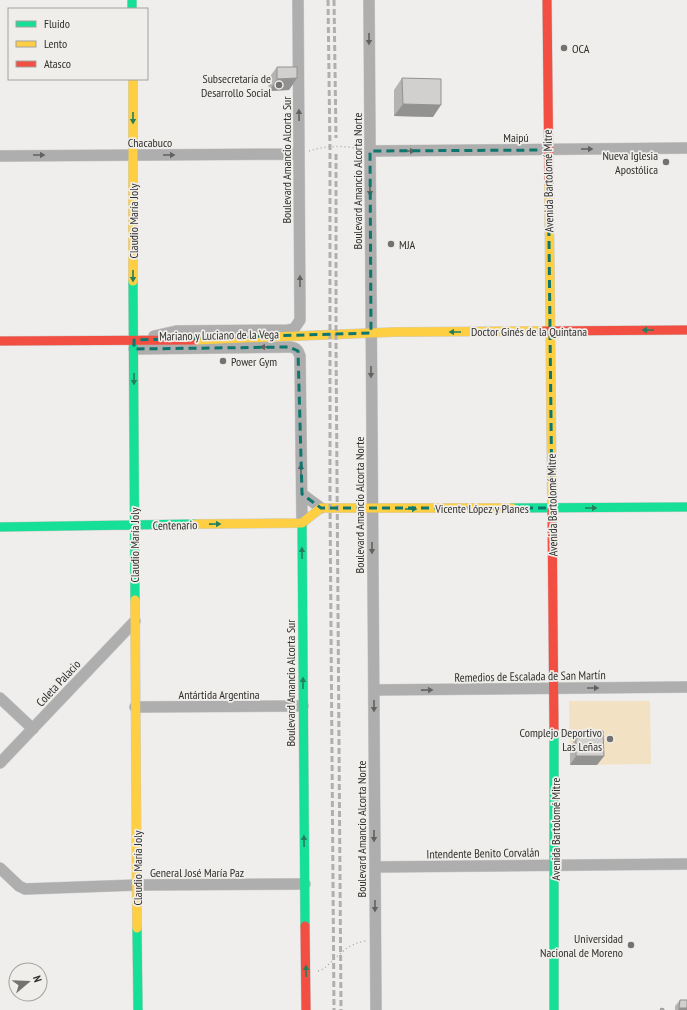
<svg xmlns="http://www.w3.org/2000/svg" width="687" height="1010" font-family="'PT Sans Narrow',sans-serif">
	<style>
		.green { fill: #f2e2c3 }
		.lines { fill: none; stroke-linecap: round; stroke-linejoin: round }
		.street-casing { stroke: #cccccb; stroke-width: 12 }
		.fast-casing { stroke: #cccccb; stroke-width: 10 }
		.slow-casing { stroke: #cccccb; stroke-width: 10 }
		.jam-casing { stroke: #cccccb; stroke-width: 10 }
		.path { stroke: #acabab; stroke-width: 1.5; stroke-dasharray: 1 3; stroke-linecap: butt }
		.street { stroke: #aeaeae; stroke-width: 11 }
		.fast { stroke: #16e098; stroke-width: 9 }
		.slow { stroke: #ffcf43; stroke-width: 9 }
		.jam { stroke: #f24e42; stroke-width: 9 }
		.rail { stroke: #b0afaf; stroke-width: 3; stroke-dasharray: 6 3; stroke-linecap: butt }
		.wall { fill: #b4b3b2 }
		.shaded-wall { fill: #929291 }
		.building { fill: #d1d0cf; stroke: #929291 }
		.oneway { fill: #626261 }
		.oneway2 { fill: #247f5e }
		.marked { fill: none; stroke: #0f766e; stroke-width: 3; stroke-dasharray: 8 5; stroke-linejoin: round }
		.poi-dot { fill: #737270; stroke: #f0eeeb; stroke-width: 1.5 }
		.labels { text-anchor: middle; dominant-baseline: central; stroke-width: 3.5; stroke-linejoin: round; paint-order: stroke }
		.poi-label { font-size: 12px; fill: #302f2e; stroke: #f0eeeb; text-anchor: end }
		.street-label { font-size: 12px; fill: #302f2e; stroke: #f0eeeb }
	</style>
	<rect width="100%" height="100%" fill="#efeeec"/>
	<path class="green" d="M 569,701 L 650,701 L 651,764 L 570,765 Z"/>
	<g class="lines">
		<g class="street-casing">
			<path id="street" d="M 369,0 L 376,1010
				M 370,151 L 687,148
				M 0,156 L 299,154
				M 154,336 L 176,331 L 288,330 L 294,329 L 300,320 L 298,0
				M 134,349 L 289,347 C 296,347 298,350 300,356 L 302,523
				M 302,494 L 321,508
				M 374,690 L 687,687
				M 0,698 L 33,729
				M 135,707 L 303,706
				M 0,763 L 135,621
				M 375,867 L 687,864
				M 0,868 L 19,886 L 25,889 L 137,885 L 305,884"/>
		</g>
		<g class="fast-casing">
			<path id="fast" d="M 132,0 L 132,9
				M 133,281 L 135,600
				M 512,508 L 687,507
				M 302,523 L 305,926
				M 0,527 L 195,524
				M 137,928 L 138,1010
				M 554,1010 L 554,731"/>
		</g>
		<g class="slow-casing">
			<path id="slow" d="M 133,79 L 133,281
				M 549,184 L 552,510
				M 195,340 L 395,332 L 544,331
				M 302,523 L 321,508 L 512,508
				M 195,524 L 302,523
				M 135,600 L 137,928"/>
		</g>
		<g class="jam-casing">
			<path id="jam" d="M 547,0 L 549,184
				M 544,331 L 687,330
				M 0,341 L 195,340
				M 552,510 L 554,731
				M 305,926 L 306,1010"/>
		</g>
		<path class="path" d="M 309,151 C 324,146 344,145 360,149
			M 318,971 C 323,970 327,966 331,962 C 342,952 350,943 366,941"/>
		<use href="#street" class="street"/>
		<use href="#fast" class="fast"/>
		<use href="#slow" class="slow"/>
		<use href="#jam" class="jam"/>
		<path class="rail" d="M 328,0 L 330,150 L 330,501 L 334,1010
			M 334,0 L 336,138
			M 336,154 L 336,343 L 341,1010"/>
	</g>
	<path class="wall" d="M 277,67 L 297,78 L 289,90 L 269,91 L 268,79 Z
		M 402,78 L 433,117 L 394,116 L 394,90 Z
		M 583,731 L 604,756 L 597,765 L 570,765 L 570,747 L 579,733 L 581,733 Z
		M 680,1000 L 687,1010 L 675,1010 L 675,1006 Z"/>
	<path class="shaded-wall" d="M 297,78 L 289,90 L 269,91 L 277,79 Z
		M 403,104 L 441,105 L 433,117 L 394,116 Z
		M 576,756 L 604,756 L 597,765 L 570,765 Z
		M 679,1008 L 687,1008 L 687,1010 L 678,1010 Z"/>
	<path class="building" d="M 277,67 L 297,67 L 297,78 L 277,79 Z
		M 402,78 L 441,79 L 441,105 L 403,104 Z
		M 583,731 L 603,731 L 604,756 L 576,756 L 576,738 L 580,738 L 579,733 L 584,733 Z
		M 680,1000 L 687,1000 L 687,1008 L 679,1008 Z
		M 661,1008 L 664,1009 L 664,1010 L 660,1010 Z"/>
	<defs><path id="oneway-solid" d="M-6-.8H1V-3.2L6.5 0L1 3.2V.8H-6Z"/></defs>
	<g class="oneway">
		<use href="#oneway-solid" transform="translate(369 39) rotate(90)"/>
		<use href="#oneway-solid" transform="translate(299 115) rotate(-91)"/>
		<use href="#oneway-solid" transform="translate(587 149)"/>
		<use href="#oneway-solid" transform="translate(409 151)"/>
		<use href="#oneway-solid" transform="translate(39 155)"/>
		<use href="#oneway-solid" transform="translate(169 155)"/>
		<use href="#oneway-solid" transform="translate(370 190) rotate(90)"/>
		<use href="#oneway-solid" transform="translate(300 281) rotate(-90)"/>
		<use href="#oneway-solid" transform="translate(266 347) rotate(179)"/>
		<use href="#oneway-solid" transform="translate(371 372) rotate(90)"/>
		<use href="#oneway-solid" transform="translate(301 470) rotate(-91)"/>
		<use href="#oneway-solid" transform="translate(372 548) rotate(90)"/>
		<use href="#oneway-solid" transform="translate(593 688)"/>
		<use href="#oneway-solid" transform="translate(427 690) rotate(-1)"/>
		<use href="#oneway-solid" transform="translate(374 706) rotate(90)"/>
		<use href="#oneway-solid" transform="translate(374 836) rotate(90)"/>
		<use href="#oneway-solid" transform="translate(375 906) rotate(90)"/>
	</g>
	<g class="oneway2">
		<use href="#oneway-solid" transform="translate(133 118) rotate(90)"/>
		<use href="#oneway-solid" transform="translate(133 276) rotate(90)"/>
		<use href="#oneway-solid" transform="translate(648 330) rotate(180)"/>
		<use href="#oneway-solid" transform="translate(455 332) rotate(180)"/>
		<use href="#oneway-solid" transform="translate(134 379) rotate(90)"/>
		<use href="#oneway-solid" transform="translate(591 508)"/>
		<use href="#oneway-solid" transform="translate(411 509)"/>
		<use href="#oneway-solid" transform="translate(215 524) rotate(-1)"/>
		<use href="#oneway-solid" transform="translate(302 553) rotate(-91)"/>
		<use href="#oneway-solid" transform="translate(303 683) rotate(-90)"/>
		<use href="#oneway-solid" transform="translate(304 841) rotate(-91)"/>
		<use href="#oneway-solid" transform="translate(306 971) rotate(-91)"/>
	</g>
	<path class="marked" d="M 548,150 L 552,508 L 321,508 L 302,494 L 298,351 L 289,347 L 134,349 L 134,340 L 371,333 L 370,151 Z"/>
	<g class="poi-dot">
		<circle cx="564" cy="48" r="4"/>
		<circle cx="279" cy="85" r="4"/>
		<circle cx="666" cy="162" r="4"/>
		<circle cx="391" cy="244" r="4"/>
		<circle cx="223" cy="361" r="4"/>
		<circle cx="610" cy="739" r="4"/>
		<circle cx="631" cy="945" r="4"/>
	</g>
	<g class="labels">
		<g class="poi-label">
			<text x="572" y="48" text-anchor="start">OCA</text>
			<text x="271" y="78">Subsecretaría de<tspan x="271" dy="14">Desarrollo Social</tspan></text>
			<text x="658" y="155">Nueva Iglesia<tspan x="658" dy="14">Apostólica</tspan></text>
			<text x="399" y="244" text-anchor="start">MJA</text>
			<text x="231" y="361" text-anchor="start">Power Gym</text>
			<text x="602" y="732">Complejo Deportivo<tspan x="602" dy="14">Las Leñas</tspan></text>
			<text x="623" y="938">Universidad<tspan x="623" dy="14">Nacional de Moreno</tspan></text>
		</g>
		<g class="street-label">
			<text x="516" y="137">Maipú</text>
			<text x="150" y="142">Chacabuco</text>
			<text transform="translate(286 160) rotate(-90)">Boulevard Amancio Alcorta Sur</text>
			<text transform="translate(357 181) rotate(-90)">Boulevard Amancio Alcorta Norte</text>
			<text transform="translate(548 181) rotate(-91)">Avenida Bartolomé Mitre</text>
			<text transform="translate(133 221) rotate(-90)">Claudio María Joly</text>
			<text x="529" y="331">Doctor Ginés de la Quintana</text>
			<text transform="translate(219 335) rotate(-1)">Mariano y Luciano de la Vega</text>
			<text transform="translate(359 505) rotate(-90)">Boulevard Amancio Alcorta Norte</text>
			<text transform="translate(552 505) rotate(-91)">Avenida Bartolomé Mitre</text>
			<text x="482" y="508">Vicente López y Planes</text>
			<text transform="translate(175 525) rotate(-1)">Centenario</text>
			<text transform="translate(134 545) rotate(-90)">Claudio María Joly</text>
			<text transform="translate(530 676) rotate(-1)">Remedios de Escalada de San Martín</text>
			<text transform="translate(58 683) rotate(-47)">Coleta Palacio</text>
			<text transform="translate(290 683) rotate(-90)">Boulevard Amancio Alcorta Sur</text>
			<text x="219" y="694">Antártida Argentina</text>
			<text transform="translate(361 829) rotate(-90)">Boulevard Amancio Alcorta Norte</text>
			<text transform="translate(555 829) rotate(-90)">Avenida Bartolomé Mitre</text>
			<text transform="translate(483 853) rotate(-1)">Intendente Benito Corvalán</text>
			<text transform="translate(137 868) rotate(-90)">Claudio María Joly</text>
			<text x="197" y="872">General José María Paz</text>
		</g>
	</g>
	<rect x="8" y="8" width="140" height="72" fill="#f0eeeb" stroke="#a3a29f"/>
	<rect x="16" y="21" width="20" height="6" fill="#16e098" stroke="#a3a29f"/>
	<text x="44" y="28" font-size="12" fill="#302f2e">Fluido</text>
	<rect x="16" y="41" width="20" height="6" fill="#ffcf43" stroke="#a3a29f"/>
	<text x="44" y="48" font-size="12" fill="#302f2e">Lento</text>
	<rect x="16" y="61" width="20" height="6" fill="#f24e42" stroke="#a3a29f"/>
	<text x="44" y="68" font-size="12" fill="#302f2e">Atasco</text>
	<g transform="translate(28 982) rotate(71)"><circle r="19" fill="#f0eeeb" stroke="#a3a29f"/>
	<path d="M0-3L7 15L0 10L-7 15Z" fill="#737270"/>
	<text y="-6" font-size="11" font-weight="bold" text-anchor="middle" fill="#302f2e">N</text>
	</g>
</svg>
